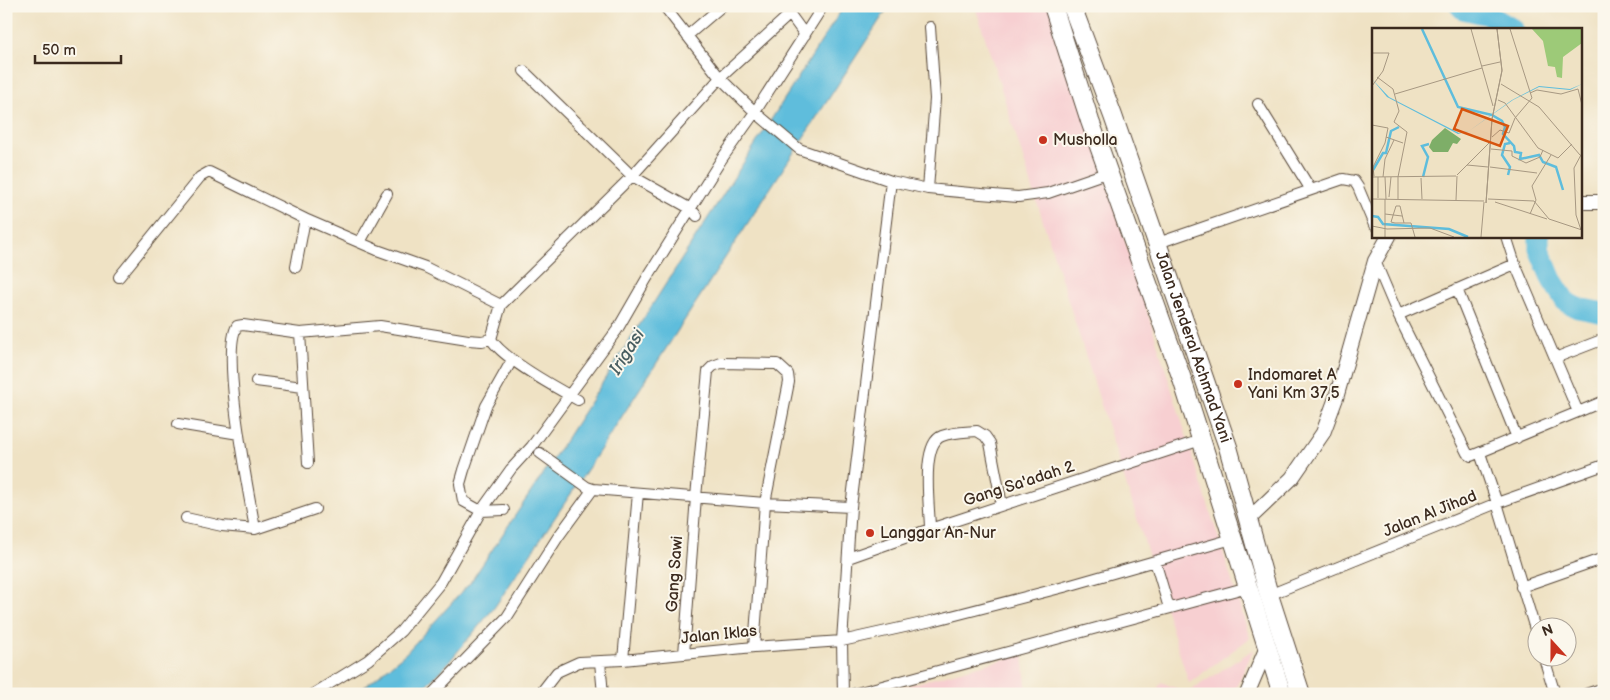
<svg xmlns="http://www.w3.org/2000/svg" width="1610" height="700" font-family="'Balsamiq Sans',sans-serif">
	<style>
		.built { fill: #f7cfd1 }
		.water { fill: #5ebddc; stroke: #4c747d }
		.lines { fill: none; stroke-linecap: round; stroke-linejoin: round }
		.river { stroke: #5ebddc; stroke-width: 21 }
		.street-casing { stroke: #564637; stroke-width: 12 }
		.secondary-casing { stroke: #564637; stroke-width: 16 }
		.highway-casing { stroke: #564637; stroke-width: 20 }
		.street { stroke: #fff; stroke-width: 10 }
		.secondary { stroke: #fff; stroke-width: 14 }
		.highway { stroke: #fff; stroke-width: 18 }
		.poi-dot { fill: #c8321e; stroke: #fbf7ec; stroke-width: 2 }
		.labels { text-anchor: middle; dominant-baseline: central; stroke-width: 4; stroke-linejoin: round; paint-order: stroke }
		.poi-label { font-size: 16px; fill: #3b2a1e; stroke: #fbf7ec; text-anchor: start }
		.street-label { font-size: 16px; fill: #3b2a1e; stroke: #fbf7ec }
		.water-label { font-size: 18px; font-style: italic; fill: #475d60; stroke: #fbf7ec }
		.inset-river { fill: none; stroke: #5ebddc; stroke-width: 2.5 }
		.inset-road { fill: none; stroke: #a79882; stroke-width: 1 }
		.view { fill: #d7540e; fill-opacity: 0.15; stroke: #d7540e; stroke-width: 2.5 }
		.inset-edge { fill: none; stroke: #3b2a1e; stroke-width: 2.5 }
	</style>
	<rect width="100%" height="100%" fill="#fbf7ec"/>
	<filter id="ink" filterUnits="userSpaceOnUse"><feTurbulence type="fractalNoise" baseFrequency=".02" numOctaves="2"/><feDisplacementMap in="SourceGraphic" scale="10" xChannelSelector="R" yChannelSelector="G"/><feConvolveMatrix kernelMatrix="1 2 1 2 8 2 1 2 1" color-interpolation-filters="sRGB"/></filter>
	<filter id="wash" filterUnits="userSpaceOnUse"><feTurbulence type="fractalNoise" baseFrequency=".0096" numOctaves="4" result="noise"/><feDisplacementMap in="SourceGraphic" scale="20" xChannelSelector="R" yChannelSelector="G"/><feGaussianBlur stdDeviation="1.12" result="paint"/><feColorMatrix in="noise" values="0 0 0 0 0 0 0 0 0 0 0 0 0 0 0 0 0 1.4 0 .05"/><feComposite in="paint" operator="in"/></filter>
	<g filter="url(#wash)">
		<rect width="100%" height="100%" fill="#efe2c4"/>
		<path class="built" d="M 975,6 L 1051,6 L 1250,638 L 1189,683 Z
			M 1254,649 L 1233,694 L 1155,694 L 1161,682 L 1187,693 Z
			M 1023,654 L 1027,694 L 895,694 L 895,689 Z"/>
		<path class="water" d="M 844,6 L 889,6 L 589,467 L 494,608 L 443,669 L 416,694 L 356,694 L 406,653 L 470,583 L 565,441 Z"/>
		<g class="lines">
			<path class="river" d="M 1460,6 L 1463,9 L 1489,15 L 1513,29
				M 1539,236 L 1539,249 L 1552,280 L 1566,302 L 1578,308 L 1604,313"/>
		</g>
	</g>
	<g filter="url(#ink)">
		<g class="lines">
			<g class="street-casing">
				<path id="street" d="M 664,6 L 720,78 L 755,112 L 799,149 L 891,181 L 928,189 L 981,194 L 1018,197 L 1048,193 L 1109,172
					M 784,6 L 805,35
					M 687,36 L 722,6
					M 524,71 L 632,176 L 691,209 L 697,216
					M 1258,104 L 1311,190
					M 928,189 L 935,99 L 930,27
					M 1506,236 L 1515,264
					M 360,242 L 387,194
					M 1158,243 L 1343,179 L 1354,181 L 1358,187 L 1374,225
					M 1375,261 L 1398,315
					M 1515,264 L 1578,412 L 1471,456 L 1467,453 L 1398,315 Z
					M 296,267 L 305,219 L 377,250 L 425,267 L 501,305
					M 119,277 L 200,177 L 209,172 L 305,219
					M 1457,289 L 1517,438
					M 300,333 L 308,463
					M 1555,358 L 1604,339
					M 256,381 L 303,387
					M 578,400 C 556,388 503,359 491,339 L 501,305 L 632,176 L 720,78 L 790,14
					M 1578,412 L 1604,401
					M 178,424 L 239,434
					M 540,453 L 587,487 L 593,489 L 765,503 L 851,507
					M 1480,453 L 1497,503 L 1538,639
					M 504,510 L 481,511 L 463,501 L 460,484 L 464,470 L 486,406 L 512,360
					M 186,518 L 222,526 L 255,529 L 315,509
					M 255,529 C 249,493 220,353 237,326 L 243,325 L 300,333 L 380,326 L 468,340 L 482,341 L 491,339
					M 930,529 C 930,509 920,444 942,436 C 953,432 967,432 977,431 L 985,436 L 990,443 L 1002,505
					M 848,558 L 930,529 L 1201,440
					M 1155,561 L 1169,608
					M 1521,587 L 1604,558
					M 1269,595 L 1497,503 L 1604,465
					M 684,654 L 696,497 L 708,371 L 713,366 L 721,363 L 777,364 L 788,374 L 789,382 L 765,503 L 754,647
					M 1544,658 L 1555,694
					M 623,660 L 638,493
					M 600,662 L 603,694
					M 313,694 L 368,660 L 401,631 L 441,582 L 481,511 L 511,469 L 532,446 L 617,330 L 647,278 L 721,160 L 755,112 L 823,6
					M 432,694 L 507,617 L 558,537 L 593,489
					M 540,694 L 557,672 L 579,662 L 623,660 L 754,647 L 842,641 L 936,620 L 1064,587 L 1232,539
					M 843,694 L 842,641 L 851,507 L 891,181
					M 853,694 L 1248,587
					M 1586,694 L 1604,688"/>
			</g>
			<g class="secondary-casing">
				<path id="secondary" d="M 1581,202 L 1604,202
					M 1249,519 L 1292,478 L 1323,433 L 1336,398 L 1375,261 L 1389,236
					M 1247,694 L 1267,647"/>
			</g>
			<g class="highway-casing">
				<g id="highway">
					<path d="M 1053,6 L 1090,121 L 1181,376 L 1282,694"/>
					<path id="s1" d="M 1072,6 L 1113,116 L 1228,447 L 1269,595 L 1301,694"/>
				</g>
			</g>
			<use href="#street" class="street"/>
			<use href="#secondary" class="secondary"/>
			<use href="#highway" class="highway"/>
		</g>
	</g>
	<g class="poi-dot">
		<circle cx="1043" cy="140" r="5"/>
		<circle cx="1238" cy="384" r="5"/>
		<circle cx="870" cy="533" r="5"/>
	</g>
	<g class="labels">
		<g class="poi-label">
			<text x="1053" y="140">Musholla</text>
			<text x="1248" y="375">Indomaret A<tspan x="1248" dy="18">Yani Km 37,5</tspan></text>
			<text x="880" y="533">Langgar An-Nur</text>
		</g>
		<g class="street-label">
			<text stroke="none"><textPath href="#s1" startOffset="362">Jalan Jenderal Achmad Yani</textPath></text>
			<text transform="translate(1019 484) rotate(-18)">Gang Sa'adah 2</text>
			<text transform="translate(1430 514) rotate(-22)">Jalan Al Jihad</text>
			<text transform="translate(675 574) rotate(-86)">Gang Sawi</text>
			<text transform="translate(719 635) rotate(-6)">Jalan Iklas</text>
		</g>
		<g class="water-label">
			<text transform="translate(627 352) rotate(-58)">Irigasi</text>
		</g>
	</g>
	<g transform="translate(1372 28)">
		<rect width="210" height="210" fill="#efe2c4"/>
		<path d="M 160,1 L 210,1 L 210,15 L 191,29 L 190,50 L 185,49 L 183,39 L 176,38 L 171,13 Z" fill="#9dca78"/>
		<path d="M 73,100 L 89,111 L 85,116 L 81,115 L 76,124 L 61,124 L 57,119 L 60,112 Z" fill="#7eae68"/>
		<path d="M 0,51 L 17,69 L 87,105 L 97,103 L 140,72 L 167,58 L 198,61 L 210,56 L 198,62 L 167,59 L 141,72 L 97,103 L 86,106 L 15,69 Z" fill="#5ebddc"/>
		<path class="inset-river" d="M 50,1 L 86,79 L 120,87M 120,87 L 130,93 L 133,99 L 131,106 L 142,118 L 143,124 L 149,125 L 148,131 L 167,127 L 171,134 L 184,139 L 191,162M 1,142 L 11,125 L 14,125 L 19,103 L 27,99M 136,147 L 138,139 L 130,127 L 133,116 L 138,115M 51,149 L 56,129 L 50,118 L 57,116M 0,188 L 6,189 L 11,196 L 77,201 L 96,209"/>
		<path class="inset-road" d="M 99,1 L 121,78M 125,1 L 130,42 L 120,91 L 114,175 L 120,91 L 130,43 L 125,1M 0,25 L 17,25 L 11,43 L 0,58M 110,38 L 128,34M 5,49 L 21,61 L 27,83 L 22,94 L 35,104 L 26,149M 129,56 L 167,79 L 208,127M 158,65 L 165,62 L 189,66 L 206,61 L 210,77M 23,66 L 110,40M 126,72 L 133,75 L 166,120 L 186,130 L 200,116M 0,97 L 16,100M 14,109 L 31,115M 120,109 L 128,102 L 137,105 L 143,90 L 160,70 L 138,1M 119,121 L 140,123 L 140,128 L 154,135 L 168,129 L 171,122M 95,137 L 116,139M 118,139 L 165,145M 85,147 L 118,114M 2,148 L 1,139 L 13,115 L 16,100M 0,149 L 84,148M 11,149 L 13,131 L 22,112M 13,149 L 14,171M 26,149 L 26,171M 49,150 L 50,171M 17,169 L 19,149M 6,170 L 6,149M 0,171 L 112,173M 116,171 L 162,173 L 177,191 L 210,202M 84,172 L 85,148M 123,174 L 175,191M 13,186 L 30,188M 158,186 L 164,172 L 160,158 L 179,127M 32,195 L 28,178 L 24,178 L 19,194 L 23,195 L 39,195 L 43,209M 0,198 L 15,201 L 58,200 L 82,209M 209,202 L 204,187 L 202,140 L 210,125M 13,209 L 13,171M 109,209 L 112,174"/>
		<path class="view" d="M 90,81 L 136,98 L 128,118 L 82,101 Z"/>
		<rect width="210" height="210" class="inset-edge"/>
	</g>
	<rect width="1610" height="700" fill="none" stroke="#fbf7ec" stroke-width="25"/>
	<g transform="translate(1552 642) rotate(339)"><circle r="24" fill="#fbf7ec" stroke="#aea59a"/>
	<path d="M0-4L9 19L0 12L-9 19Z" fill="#c8321e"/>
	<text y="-8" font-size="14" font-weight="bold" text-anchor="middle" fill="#3b2a1e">N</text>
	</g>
	<path d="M35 55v8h86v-8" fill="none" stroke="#3b2a1e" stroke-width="2.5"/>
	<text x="42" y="55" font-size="15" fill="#3b2a1e" stroke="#fbf7ec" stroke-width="4" paint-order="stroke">50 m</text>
</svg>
